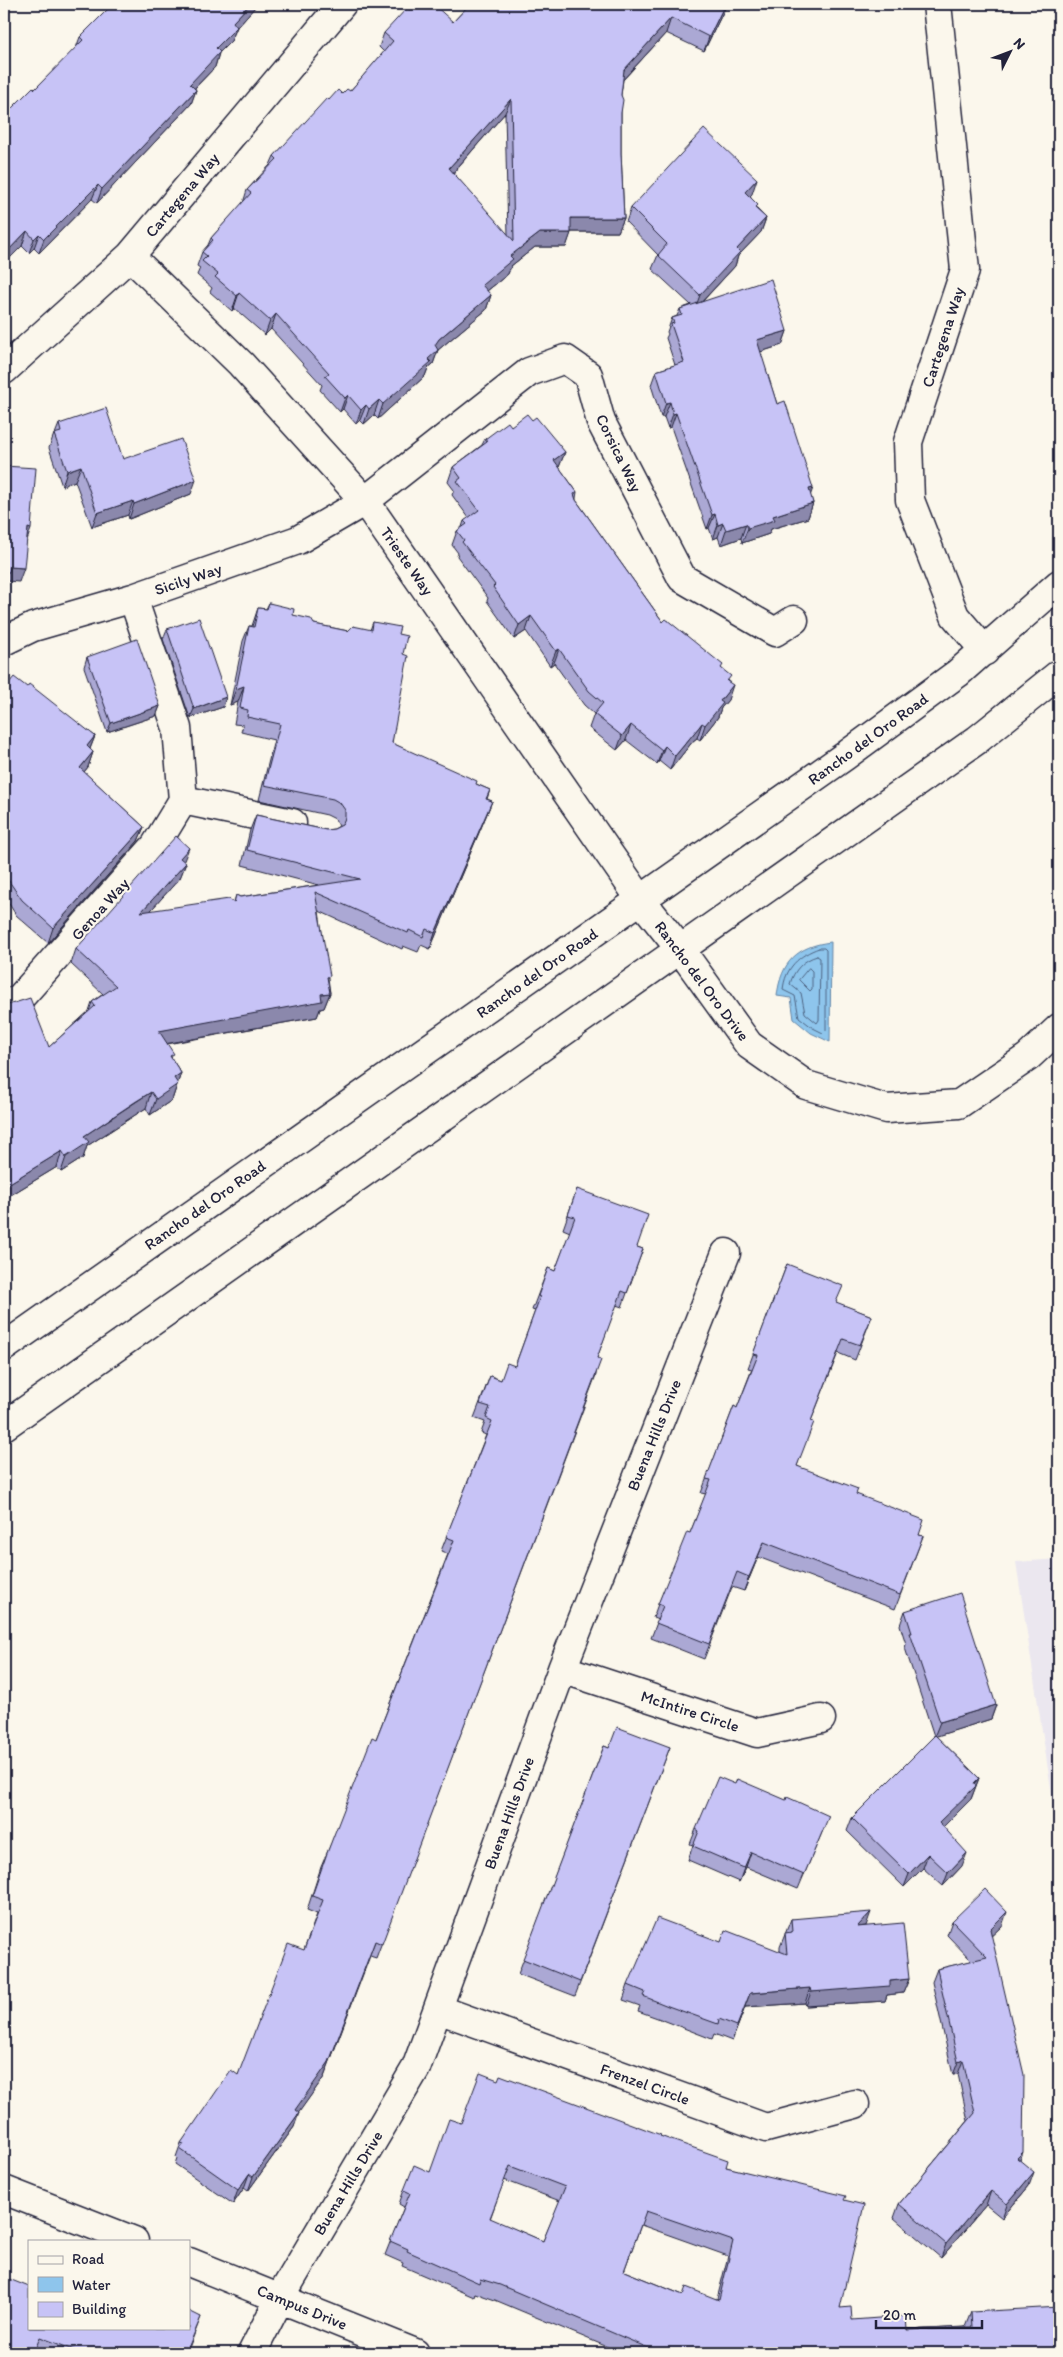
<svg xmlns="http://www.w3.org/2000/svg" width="1063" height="2357" font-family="Itim,sans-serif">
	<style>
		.built { fill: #ebe7ef }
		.water { fill: #8ec5ec; stroke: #6384a5 }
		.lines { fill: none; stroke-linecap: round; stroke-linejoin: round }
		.shore { stroke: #4d6382; stroke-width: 1 }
		.street-casing { stroke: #22223b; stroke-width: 31 }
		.secondary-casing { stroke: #22223b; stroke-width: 31 }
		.street { stroke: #fbf7ec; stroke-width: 28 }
		.secondary { stroke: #fbf7ec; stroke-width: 28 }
		.wall { fill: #aba8d4; stroke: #22223b; fill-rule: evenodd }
		.shaded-wall { fill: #8b88ac; stroke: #22223b }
		.building { fill: #c7c3f6; stroke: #22223b; fill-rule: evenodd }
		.labels { text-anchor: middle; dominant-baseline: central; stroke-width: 4; stroke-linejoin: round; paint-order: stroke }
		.street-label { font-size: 16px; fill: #22223b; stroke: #fbf7ec }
	</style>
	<rect width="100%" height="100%" fill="#fbf7ec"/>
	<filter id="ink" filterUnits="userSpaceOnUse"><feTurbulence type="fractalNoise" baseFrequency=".02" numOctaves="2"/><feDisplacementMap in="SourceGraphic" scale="10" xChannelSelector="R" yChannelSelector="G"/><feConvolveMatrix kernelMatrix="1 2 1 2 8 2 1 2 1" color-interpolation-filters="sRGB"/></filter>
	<g filter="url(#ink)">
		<path class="built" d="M 1059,1559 L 1059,1840 L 1016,1562 Z"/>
		<path class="water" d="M 831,942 L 830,1042 L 811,1033 L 794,1019 L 791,998 L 777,996 C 781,962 797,946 831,942 Z"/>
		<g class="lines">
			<path class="shore" d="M 819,948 L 824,948 L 826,950 L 826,1030 L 823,1033 L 813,1028 L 799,1017 L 795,996 L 783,990 C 785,968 799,955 819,948 Z
				M 817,956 L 820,958 L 819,1020 L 817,1023 L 805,1013 L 801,993 L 790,984 C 794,970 803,960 817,956 Z
				M 809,968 L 812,971 L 812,989 L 810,991 L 799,980 Z"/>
			<g class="street-casing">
				<path id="street" d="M 937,4 L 965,270 L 908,442 L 910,500 L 955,616 L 985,651
					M 130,256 L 241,364 L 365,501 L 641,900 L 680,949 L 749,1045 L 806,1085 L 886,1109 L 959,1104 L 1028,1057 L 1059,1028
					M 4,370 L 130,256 L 342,4
					M 4,641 L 33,627 L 133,598 L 298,540 L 365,501 L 529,372 L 565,359 L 588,375 L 601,422 L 682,578 L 775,632 L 794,620
					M 183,800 L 292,823
					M 4,1005 L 19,999 L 155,846 L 183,800 L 177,728 L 133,598
					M 562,1669 L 757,1733 L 821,1719
					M 438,2009 L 766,2128 L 855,2104
					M 4,2190 L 134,2241
					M 189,2262 L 415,2353
					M 252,2353 L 280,2298 L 416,2068 L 562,1669 L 726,1253"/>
			</g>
			<g class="secondary-casing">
				<path id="secondary" d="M 4,1347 L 845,756 L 958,673 L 1059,584
					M 4,1426 L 977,740 L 1059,674"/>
			</g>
			<use href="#street" class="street"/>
			<use href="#secondary" class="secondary"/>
		</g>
		<path class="wall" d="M 113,4 L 256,4 L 255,7 L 237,27 L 231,41 L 219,53 L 215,67 L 195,88 L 196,90 L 191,104 L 97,203 L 92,199 L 39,253 L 34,248 L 29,253 L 22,246 L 11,109 L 35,89 L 76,48 L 80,37 Z
			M 470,4 L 727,4 L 704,51 L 666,33 L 623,80 L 621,95 L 621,153 L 624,218 L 618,232 L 571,232 L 566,247 L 535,247 L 511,266 L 508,274 L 487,291 L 491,295 L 486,310 L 438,350 L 433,364 L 428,368 L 425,376 L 378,419 L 374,415 L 364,424 L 360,420 L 356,424 L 343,409 L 340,412 L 320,390 L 322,385 L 271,329 L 265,335 L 234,308 L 232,311 L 210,292 L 212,288 L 197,275 L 200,268 L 197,266 L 202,252 L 208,245 L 211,238 L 243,203 L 247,190 L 270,165 L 274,156 L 329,100 L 342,94 L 350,91 L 384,52 L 379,47 L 384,33 L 410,10 L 453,22 ZM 505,113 L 508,235 L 453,173 Z
			M 752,194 L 750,196 L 757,209 L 766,218 L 761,232 L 738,256 L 735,266 L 702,302 L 787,331 L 782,345 L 760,352 L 777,404 L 813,503 L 808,518 L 771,529 L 769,534 L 742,543 L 741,538 L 721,545 L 718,537 L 713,539 L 709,528 L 707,529 L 671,427 L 668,428 L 664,417 L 661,417 L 651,385 L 656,371 L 675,365 L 666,338 L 668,334 L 667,332 L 672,318 L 677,316 L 680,309 L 691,305 L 652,269 L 658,255 L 626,222 L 631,208 Z
			M 532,420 L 565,452 L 559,467 L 577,492 L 576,498 L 576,500 L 663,622 L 722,669 L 729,682 L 728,700 L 721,708 L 718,717 L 700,740 L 697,738 L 693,741 L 670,770 L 659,761 L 657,764 L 626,740 L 617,750 L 589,728 L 594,714 L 584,705 L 554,663 L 550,666 L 526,631 L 514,639 L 487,601 L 488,598 L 457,556 L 458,553 L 452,545 L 457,531 L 462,527 L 464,521 L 469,518 L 452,495 L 454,490 L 448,482 L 453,467 L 482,445 L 485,439 L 511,426 Z
			M 59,424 L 123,459 L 191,494 L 129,519 L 128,515 L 92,527 L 75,481 L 62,486 L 49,448 L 54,434 L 55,434 Z
			M 269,603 L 293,615 L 314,624 L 348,631 L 370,630 L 373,622 L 398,634 L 403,654 L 392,743 L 476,784 L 490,790 L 487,799 L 492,801 L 486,816 L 430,949 L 421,945 L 418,952 L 403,946 L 402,949 L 319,911 L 330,993 L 324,1008 L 320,1009 L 317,1017 L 167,1044 L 172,1059 L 181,1073 L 172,1100 L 150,1115 L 146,1108 L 87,1146 L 83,1158 L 61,1172 L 57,1167 L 4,1199 L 4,1003 L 49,1047 L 89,1011 L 92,1002 L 103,994 L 71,964 L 76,949 L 184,861 L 186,863 L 180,878 L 150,911 L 234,902 L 236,895 L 240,897 L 319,885 L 242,865 L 250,830 L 256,815 L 326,830 L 334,829 L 339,826 L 335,819 L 327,815 L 259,800 L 274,740 L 241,732 L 243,725 L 234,724 L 238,702 L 230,705 L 243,641 L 249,626 L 252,626 L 258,608 L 266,609 Z
			M 167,629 L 226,697 L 223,707 L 190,718 L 163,639 Z
			M 87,657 L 160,706 L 156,716 L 107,732 L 84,667 Z
			M 4,679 L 9,683 L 27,687 L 95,736 L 90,749 L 93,752 L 88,767 L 84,772 L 144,827 L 138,841 L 48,943 L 16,915 L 4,896 Z
			M 577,1189 L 637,1247 L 643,1249 L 622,1307 L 616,1305 L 597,1358 L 596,1375 L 376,1958 L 370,1956 L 324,2077 L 298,2113 L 294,2127 L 248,2191 L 244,2188 L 233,2204 L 175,2164 L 177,2158 L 176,2157 L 181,2143 L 238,2075 L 304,1950 L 317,1914 L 307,1910 L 321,1867 L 327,1853 L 376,1739 L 448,1554 L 441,1551 L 486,1435 L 481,1433 L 485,1422 L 474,1418 L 490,1376 L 501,1380 L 515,1366 L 535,1311 L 532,1310 L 548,1268 L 555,1271 L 570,1232 L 563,1229 Z
			M 787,1264 L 837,1303 L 872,1316 L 855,1360 L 838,1353 L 811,1421 L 797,1466 L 856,1494 L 919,1535 L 923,1536 L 895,1609 L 758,1557 L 744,1591 L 732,1587 L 704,1659 L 651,1638 L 658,1620 L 653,1618 L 658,1604 L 690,1533 L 706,1494 L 701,1493 L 734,1406 L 737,1408 L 752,1369 L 748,1368 Z
			M 905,1611 L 996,1705 L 991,1719 L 936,1736 L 979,1778 L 971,1799 L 943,1827 L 962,1866 L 943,1886 L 923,1868 L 904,1887 L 847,1831 L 852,1818 L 934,1736 L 905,1648 L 906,1644 L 900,1625 Z
			M 604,1746 L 609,1748 L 670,1747 L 575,1996 L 518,1974 Z
			M 696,1829 L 823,1830 L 798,1889 L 746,1867 L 739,1882 L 688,1860 L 693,1845 L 690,1844 Z
			M 791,1919 L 866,1926 L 909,1979 L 903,1993 L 887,1995 L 885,2001 L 806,2006 L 805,2003 L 745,2007 L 732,2041 L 714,2034 L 712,2039 L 663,2020 L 638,2011 L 640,2006 L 623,2000 L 628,1985 L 721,1942 L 780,1952 L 780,1947 Z
			M 952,1921 L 1002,1926 L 991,1936 L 1020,2160 L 1029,2186 L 1002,2218 L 986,2205 L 941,2258 L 894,2218 L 899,2204 L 968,2121 L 958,2074 L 953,2075 L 932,1982 L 937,1969 L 972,1961 L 947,1935 Z
			M 461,2123 L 660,2136 L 726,2167 L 844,2200 L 840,2308 L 852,2320 L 907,2330 L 965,2327 L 971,2312 L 1059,2353 L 622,2353 L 495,2300 L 475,2293 L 474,2297 L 402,2266 L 403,2263 L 385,2255 L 404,2207 L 399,2204 L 404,2190 L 430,2172 ZM 504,2180 L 560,2201 L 543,2241 L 490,2219 ZM 641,2225 L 728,2256 L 717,2299 L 683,2295 L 624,2271 Z
			M 201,2317 L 187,2353 L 41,2353 L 35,2351 L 34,2353 L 4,2353 L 29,2328 Z"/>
		<path class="shaded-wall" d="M 250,4 L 256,4 L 255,7 L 237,27 L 231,41 L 219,53 L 215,67 L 185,98 L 190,84 L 216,48 L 233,22 Z
			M 725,4 L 727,4 L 704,51 L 709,37 Z
			M 671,18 L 666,33 L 619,84 L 624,70 Z
			M 196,90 L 191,104 L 97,203 L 102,189 Z
			M 511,99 L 505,113 L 444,183 L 449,168 Z
			M 757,179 L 752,194 L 740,206 L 745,192 Z
			M 98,185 L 92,199 L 39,253 L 44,239 Z
			M 571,218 L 624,218 L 618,232 L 566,232 Z
			M 766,218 L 761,232 L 738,256 L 735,266 L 695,309 L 700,295 L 737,249 Z
			M 27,231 L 22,246 L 4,264 L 4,255 Z
			M 540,233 L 571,233 L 566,247 L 535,247 L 511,266 L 508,274 L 477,299 L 482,285 L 510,256 Z
			M 39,234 L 34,248 L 29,253 L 34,239 Z
			M 239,293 L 234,308 L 232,311 L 237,296 Z
			M 491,295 L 486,310 L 438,350 L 433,364 L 428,368 L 425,376 L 378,419 L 383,404 L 439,339 Z
			M 276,314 L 271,329 L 265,335 L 270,321 Z
			M 787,331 L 782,345 L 751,355 L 757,340 Z
			M 348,395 L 343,409 L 340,412 L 345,398 Z
			M 379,400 L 374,415 L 364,424 L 369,409 Z
			M 670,402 L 664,417 L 661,417 L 666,403 Z
			M 366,405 L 360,420 L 356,424 L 361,410 Z
			M 676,413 L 671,427 L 668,428 L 673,414 Z
			M 565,452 L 559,467 L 549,475 L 554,460 Z
			M 81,466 L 75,481 L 62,486 L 67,471 Z
			M 196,480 L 191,494 L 129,519 L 134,504 Z
			M 813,488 L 808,502 L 809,489 Z
			M 133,501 L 128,515 L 92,527 L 97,513 Z
			M 813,503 L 808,518 L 771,529 L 769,534 L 742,543 L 748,528 L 773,516 Z
			M 715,514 L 709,528 L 707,529 L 712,515 Z
			M 723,523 L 718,537 L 713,539 L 718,525 Z
			M 746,524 L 741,538 L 721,545 L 726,530 Z
			M 28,528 L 31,529 L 26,543 Z
			M 10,567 L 24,568 L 19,582 L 6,581 L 4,586 L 4,572 Z
			M 531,616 L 526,631 L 514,639 L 519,625 Z
			M 559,649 L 554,663 L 550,666 L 556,651 Z
			M 733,685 L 728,700 L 721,708 L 718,717 L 700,740 L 705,725 L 720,701 Z
			M 244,686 L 238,702 L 230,705 L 236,689 Z
			M 226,697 L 223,707 L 190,718 L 194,709 Z
			M 160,706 L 156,716 L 107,732 L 111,723 Z
			M 702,723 L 697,738 L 693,741 L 670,770 L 675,756 L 699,727 Z
			M 631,725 L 626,740 L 617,750 L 622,736 Z
			M 95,736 L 89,751 L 87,746 Z
			M 665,746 L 659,761 L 657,764 L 662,750 Z
			M 93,752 L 88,767 L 75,783 L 80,768 Z
			M 492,801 L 486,816 L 430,949 L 435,933 Z
			M 144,827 L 138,841 L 48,943 L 53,928 Z
			M 189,848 L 183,863 L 180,858 Z
			M 186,863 L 180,878 L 135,928 L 141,912 Z
			M 330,993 L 324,1008 L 320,1009 L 317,1017 L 153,1046 L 159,1031 L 321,994 Z
			M 181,1073 L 172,1100 L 150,1115 L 156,1099 L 174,1078 Z
			M 151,1092 L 146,1108 L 87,1146 L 83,1158 L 61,1172 L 66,1157 L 84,1136 Z
			M 62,1151 L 57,1167 L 4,1199 L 4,1196 L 8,1184 Z
			M 764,1542 L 758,1557 L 744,1591 L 749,1577 Z
			M 996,1705 L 991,1719 L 934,1737 L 940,1722 Z
			M 979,1778 L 971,1799 L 934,1836 L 939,1822 Z
			M 751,1852 L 746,1867 L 739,1882 L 744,1868 Z
			M 967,1853 L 962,1866 L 943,1886 L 948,1873 Z
			M 928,1854 L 923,1868 L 904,1887 L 909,1874 Z
			M 871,1912 L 866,1926 L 857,1927 Z
			M 1007,1912 L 1002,1926 L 985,1942 L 990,1929 Z
			M 375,1941 L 324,2077 L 290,2125 L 295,2110 Z
			M 909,1979 L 903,1993 L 887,1995 L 885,2001 L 806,2006 L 811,1992 L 890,1981 Z
			M 810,1988 L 805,2003 L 745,2007 L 732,2041 L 750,1993 Z
			M 963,2060 L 958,2074 L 953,2075 L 958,2062 Z
			M 299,2113 L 294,2127 L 248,2191 L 253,2177 Z
			M 1023,2152 L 1018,2166 L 1017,2158 Z
			M 1034,2172 L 1029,2186 L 1002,2218 L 1007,2204 Z
			M 249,2174 L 244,2188 L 233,2204 L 238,2190 Z
			M 991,2191 L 986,2205 L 941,2258 L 946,2244 Z"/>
		<path class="building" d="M 113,4 L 250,4 L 233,22 L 237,27 L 216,48 L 220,52 L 190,84 L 196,90 L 102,189 L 98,185 L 44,239 L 39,234 L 34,239 L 27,231 L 4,255 L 4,111 L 8,107 L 11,109 L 33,87 L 35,89 L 83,40 L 80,37 Z
			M 415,4 L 433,4 L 453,22 L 470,4 L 725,4 L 709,37 L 671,18 L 624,70 L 621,95 L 623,100 L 621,113 L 621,153 L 624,218 L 571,218 L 571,233 L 540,233 L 510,256 L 513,259 L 482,285 L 491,295 L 439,339 L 435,345 L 438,350 L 428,359 L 431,362 L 383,404 L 379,400 L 369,409 L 366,405 L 361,410 L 348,395 L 345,398 L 325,376 L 329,373 L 276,314 L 270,321 L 239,293 L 237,296 L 215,277 L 218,274 L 202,261 L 207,256 L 202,252 L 213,240 L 211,238 L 251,193 L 247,190 L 277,159 L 274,156 L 327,98 L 329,100 L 338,90 L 342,94 L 347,89 L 350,91 L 393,41 L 384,33 L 407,8 L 410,10 ZM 511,99 L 514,241 L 449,168 Z
			M 704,129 L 757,179 L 745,192 L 758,205 L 755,208 L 766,218 L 737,249 L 740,252 L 700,295 L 658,255 L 667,244 L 631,208 Z
			M 771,279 L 787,331 L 757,340 L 777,404 L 785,401 L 813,488 L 809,489 L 813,503 L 773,516 L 775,520 L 748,528 L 746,524 L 726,530 L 723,523 L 718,525 L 715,514 L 712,515 L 676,413 L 673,414 L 670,402 L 666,403 L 656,371 L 684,362 L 671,324 L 674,323 L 672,318 L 682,315 L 680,309 Z
			M 106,408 L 123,459 L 181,439 L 196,480 L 134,504 L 133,501 L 97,513 L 81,466 L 67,471 L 54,434 L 61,432 L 59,424 Z
			M 527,414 L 532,420 L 536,417 L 565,452 L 554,460 L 577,492 L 574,494 L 576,500 L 663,622 L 666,619 L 723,665 L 721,668 L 731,676 L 727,681 L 733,685 L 720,701 L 723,703 L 705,725 L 702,723 L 699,727 L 675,756 L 665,746 L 662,750 L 631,725 L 622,736 L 594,714 L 603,703 L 589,691 L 559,649 L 556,651 L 531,616 L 519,625 L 493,587 L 495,585 L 462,542 L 464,540 L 457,531 L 467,524 L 464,521 L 479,510 L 457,481 L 461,478 L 453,467 L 487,442 L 485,439 L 508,422 L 511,426 Z
			M 4,466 L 36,468 L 31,529 L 28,528 L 24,568 L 10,567 L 9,572 L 4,572 Z
			M 269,603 L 294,609 L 293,615 L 311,619 L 314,624 L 348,631 L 353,626 L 372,630 L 373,622 L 400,627 L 398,634 L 407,636 L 403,654 L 408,656 L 392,743 L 477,781 L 476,784 L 490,790 L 486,799 L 492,801 L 435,933 L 426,929 L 423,937 L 409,930 L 408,933 L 315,892 L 330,976 L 327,977 L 330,993 L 321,994 L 322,1001 L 159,1031 L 174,1054 L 170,1056 L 181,1073 L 174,1078 L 178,1084 L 156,1099 L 151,1092 L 135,1102 L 84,1136 L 89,1142 L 66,1157 L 62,1151 L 8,1184 L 7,1181 L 4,1183 L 4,1003 L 8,1005 L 30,998 L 49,1047 L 95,1006 L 92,1002 L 116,986 L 76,949 L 176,836 L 189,848 L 180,858 L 186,863 L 141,912 L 229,899 L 234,903 L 236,895 L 240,897 L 360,879 L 247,850 L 256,815 L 326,830 L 334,829 L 342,825 L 345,818 L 345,810 L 340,803 L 333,799 L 264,785 L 280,724 L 247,717 L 248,710 L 240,708 L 244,686 L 236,689 L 249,626 L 254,627 L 258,608 L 267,609 Z
			M 199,618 L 226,697 L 194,709 L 167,629 Z
			M 137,639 L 160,706 L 111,723 L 87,657 Z
			M 14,677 L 27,687 L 29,684 L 95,736 L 87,746 L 93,752 L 80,768 L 144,827 L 53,928 L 22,900 L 4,874 L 4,679 L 9,683 Z
			M 577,1189 L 648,1215 L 637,1247 L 643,1249 L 627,1293 L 622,1291 L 597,1358 L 601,1360 L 382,1944 L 375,1941 L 329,2062 L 295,2110 L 299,2113 L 253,2177 L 249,2174 L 238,2190 L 180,2149 L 184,2144 L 181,2143 L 231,2070 L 238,2075 L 288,1944 L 304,1950 L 323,1900 L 312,1896 L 327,1853 L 372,1737 L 376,1739 L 454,1540 L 446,1537 L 492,1421 L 486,1418 L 490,1407 L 480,1404 L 490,1376 L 501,1380 L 507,1363 L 515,1366 L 540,1297 L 538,1296 L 548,1268 L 555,1271 L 575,1217 L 568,1215 Z
			M 787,1264 L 843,1286 L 836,1302 L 872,1316 L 860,1345 L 843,1339 L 811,1421 L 814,1422 L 797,1466 L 858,1489 L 856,1494 L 924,1520 L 919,1535 L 923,1536 L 900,1595 L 764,1542 L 749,1577 L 737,1572 L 709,1644 L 656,1623 L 663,1606 L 658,1604 L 687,1532 L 690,1533 L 711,1480 L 706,1479 L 734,1406 L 737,1408 L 758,1355 L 753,1354 Z
			M 960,1593 L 996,1705 L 940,1722 L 910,1633 L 912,1633 L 905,1611 Z
			M 617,1727 L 670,1747 L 580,1982 L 523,1959 L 604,1746 L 609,1748 Z
			M 935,1735 L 979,1778 L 974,1783 L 976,1786 L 939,1822 L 967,1853 L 948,1873 L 928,1854 L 909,1874 L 852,1818 Z
			M 718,1777 L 735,1784 L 737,1779 L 786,1800 L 787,1797 L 829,1816 L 804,1875 L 751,1852 L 744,1868 L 693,1846 L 699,1831 L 696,1829 Z
			M 985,1889 L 1007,1912 L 990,1929 L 1024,2075 L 1023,2152 L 1017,2158 L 1034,2172 L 1007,2204 L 991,2191 L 946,2244 L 899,2204 L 975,2113 L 963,2060 L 958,2062 L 937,1969 L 987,1957 L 952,1921 Z
			M 871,1912 L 857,1927 L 903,1923 L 909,1979 L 890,1981 L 890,1986 L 811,1992 L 810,1988 L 750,1993 L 737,2026 L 719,2019 L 718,2024 L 668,2006 L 643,1996 L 645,1992 L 628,1985 L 657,1918 L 721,1942 L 725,1930 L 787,1954 L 785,1933 L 792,1932 L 791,1919 Z
			M 480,2073 L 498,2080 L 500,2075 L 661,2135 L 660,2136 L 728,2160 L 726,2167 L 846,2196 L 844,2200 L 864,2205 L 840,2308 L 851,2307 L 852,2320 L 906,2316 L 907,2330 L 972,2327 L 971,2312 L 1059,2307 L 1059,2353 L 651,2353 L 653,2350 L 500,2285 L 480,2279 L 479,2283 L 407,2251 L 408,2249 L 390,2241 L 410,2193 L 404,2190 L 414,2165 L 430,2172 L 449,2119 L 461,2123 ZM 510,2166 L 565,2187 L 543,2241 L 490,2218 ZM 646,2211 L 733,2241 L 719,2300 L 686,2287 L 683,2295 L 624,2271 Z
			M 4,2277 L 29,2287 L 29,2328 L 189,2328 L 189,2311 L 201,2317 L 186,2353 L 82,2353 L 40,2337 L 34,2353 L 16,2347 L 14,2353 L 4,2353 Z"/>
	</g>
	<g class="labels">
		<g class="street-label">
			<text transform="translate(182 195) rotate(-50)">Cartegena Way</text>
			<text transform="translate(943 337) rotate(-72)">Cartegena Way</text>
			<text transform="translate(619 453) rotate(64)">Corsica Way</text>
			<text transform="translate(407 561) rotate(55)">Trieste Way</text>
			<text transform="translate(188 579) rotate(-19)">Sicily Way</text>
			<text transform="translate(868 739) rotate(-36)">Rancho del Oro Road</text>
			<text transform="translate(100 909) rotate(-48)">Genoa Way</text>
			<text transform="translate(537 973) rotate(-35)">Rancho del Oro Road</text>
			<text transform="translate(702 981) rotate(53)">Rancho del Oro Drive</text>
			<text transform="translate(205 1205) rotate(-35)">Rancho del Oro Road</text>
			<text transform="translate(654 1435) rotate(-68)">Buena Hills Drive</text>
			<text transform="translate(690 1711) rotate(18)">McIntire Circle</text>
			<text transform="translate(509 1813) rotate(-70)">Buena Hills Drive</text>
			<text transform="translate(645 2084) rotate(20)">Frenzel Circle</text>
			<text transform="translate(348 2183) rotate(-59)">Buena Hills Drive</text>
			<text transform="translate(302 2307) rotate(22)">Campus Drive</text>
		</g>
	</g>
	<rect width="1063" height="2357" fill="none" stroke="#fbf7ec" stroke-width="20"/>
	<rect x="10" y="10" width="1043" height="2337" fill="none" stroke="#22223b" stroke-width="2" filter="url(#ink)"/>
	<rect x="28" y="2240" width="162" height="90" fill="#fbf7ec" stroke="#a4a2a5"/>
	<rect x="38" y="2256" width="25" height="8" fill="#fbf7ec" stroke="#a4a2a5"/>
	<text x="72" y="2264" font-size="15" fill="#22223b">Road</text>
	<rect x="38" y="2277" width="25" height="15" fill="#8ec5ec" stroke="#a4a2a5"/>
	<text x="72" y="2290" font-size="15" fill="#22223b">Water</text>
	<rect x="38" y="2302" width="25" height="15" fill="#c7c3f6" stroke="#a4a2a5"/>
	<text x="72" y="2314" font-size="15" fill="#22223b">Building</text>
	<g transform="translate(1010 52) rotate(48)" stroke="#fbf7ec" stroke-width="4" paint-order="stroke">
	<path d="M0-4L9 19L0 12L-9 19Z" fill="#22223b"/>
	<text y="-8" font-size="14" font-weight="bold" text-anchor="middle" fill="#22223b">N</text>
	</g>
	<path d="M876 2320v8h106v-8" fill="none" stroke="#22223b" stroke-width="2.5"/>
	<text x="883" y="2320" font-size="15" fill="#22223b" stroke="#fbf7ec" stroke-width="4" paint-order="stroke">20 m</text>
</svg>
